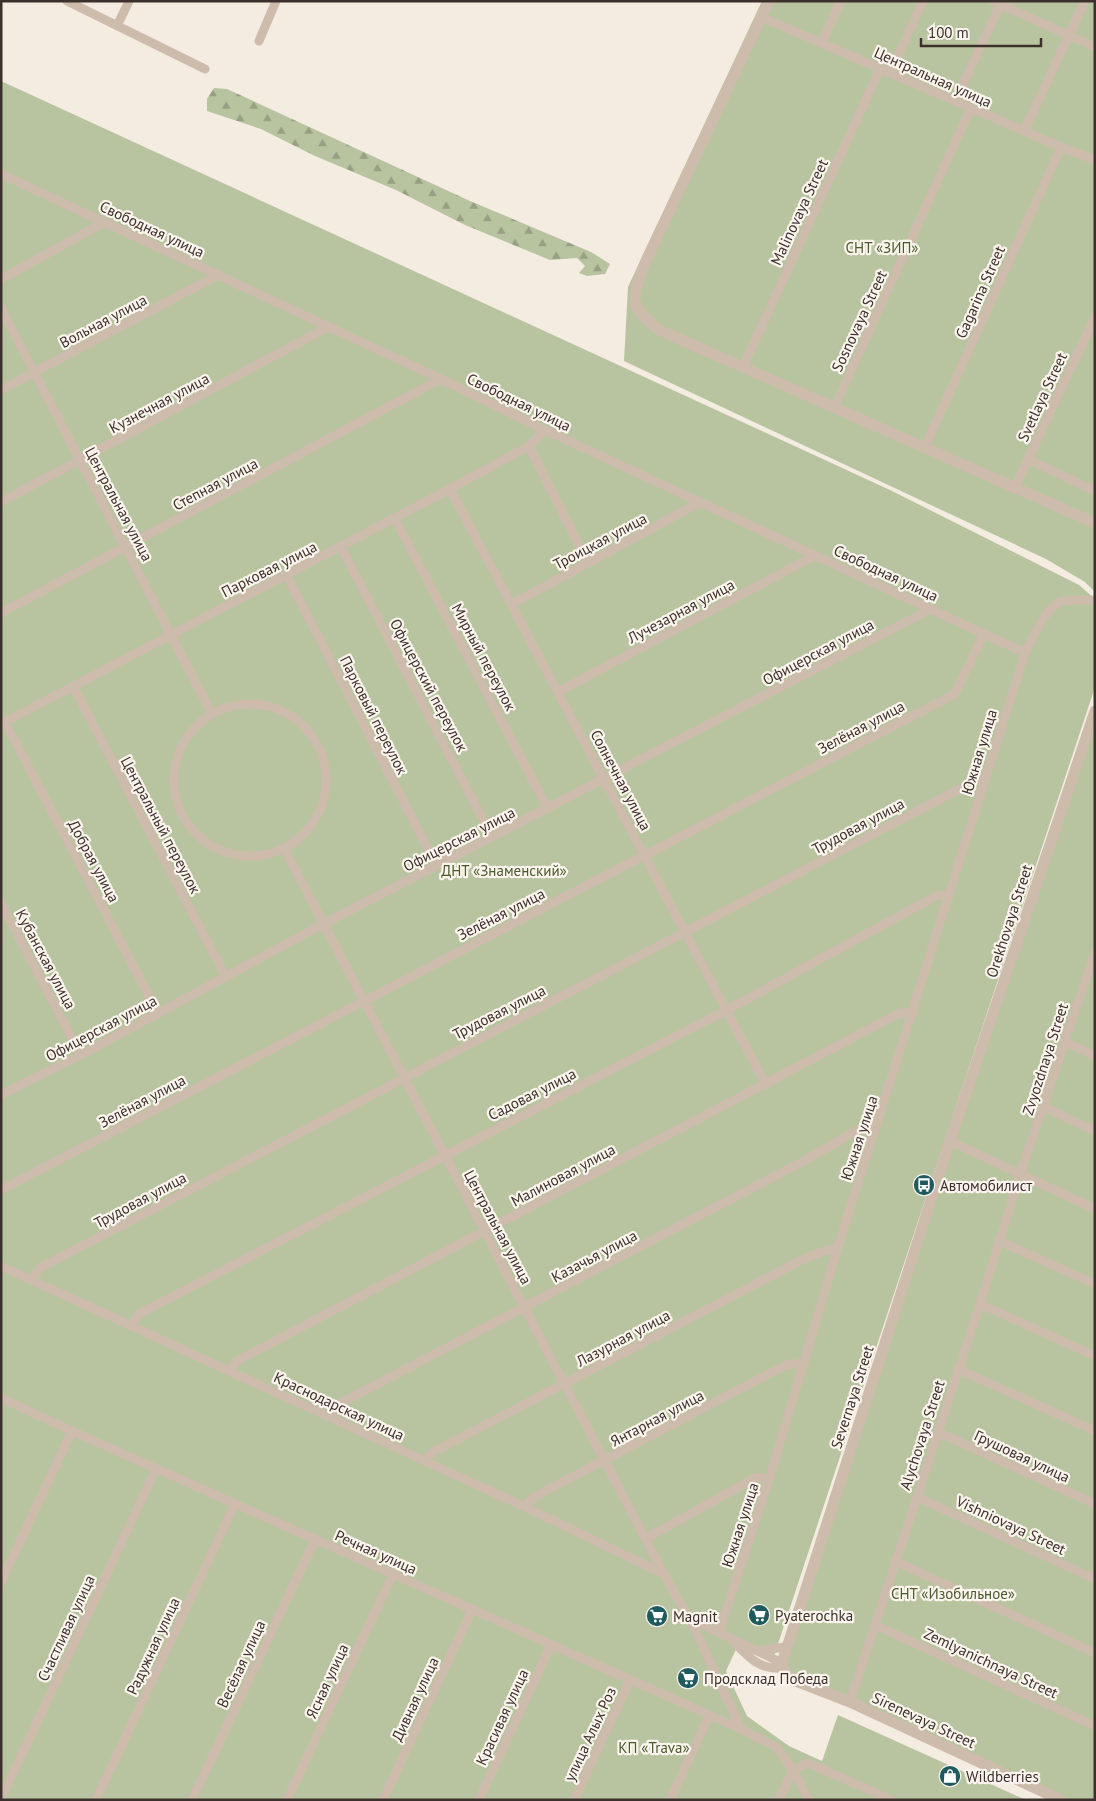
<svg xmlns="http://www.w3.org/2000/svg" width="1096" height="1801" font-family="'PT Sans',sans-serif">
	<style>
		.forest { fill: url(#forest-firs) }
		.green { fill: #b8c4a0 }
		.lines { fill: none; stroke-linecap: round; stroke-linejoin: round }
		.minor { stroke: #cdbbac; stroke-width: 9 }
		.tertiary { stroke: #cdbbac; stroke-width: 11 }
		.labels { text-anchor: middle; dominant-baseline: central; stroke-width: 4.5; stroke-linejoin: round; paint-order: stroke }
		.street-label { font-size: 15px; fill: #3b302b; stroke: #fbf5ee }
		.park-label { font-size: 15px; fill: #4a5a2e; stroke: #fbf5ee }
		.poi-label { font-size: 15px; fill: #3b302b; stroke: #fbf5ee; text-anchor: start }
	</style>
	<defs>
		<pattern id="forest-firs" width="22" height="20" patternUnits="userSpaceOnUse" patternTransform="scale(1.25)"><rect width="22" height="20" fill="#b8c4a0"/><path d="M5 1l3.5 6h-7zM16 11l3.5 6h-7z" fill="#97a083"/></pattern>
	</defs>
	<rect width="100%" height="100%" fill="#f4ebe1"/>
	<path class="forest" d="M 214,88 L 227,89 L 470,201 L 591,252 L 610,264 L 605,274 L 587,276 L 579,273 L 585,266 L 577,258 L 550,260 L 465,225 L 396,190 L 315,156 L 261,129 L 207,111 L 207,99 Z"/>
	<path class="green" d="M 762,1 L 1095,1 L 1095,592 L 1085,582 L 1046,559 L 624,361 L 628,287 Z
		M 1,81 L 890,490 L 1079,585 L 1095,599 L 1095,687 L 772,1662 L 738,1645 L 726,1671 L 747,1716 L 789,1746 L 822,1761 L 838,1715 L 1026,1800 L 1,1800 Z
		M 1095,711 L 1095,1800 L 1061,1800 L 785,1673 L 785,1647 Z"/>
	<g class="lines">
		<path class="minor" d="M 67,1 L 205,69
			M 993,1 L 1095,47
			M 761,17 L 1061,147 L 1095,160
			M 117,26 L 129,1
			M 259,41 L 276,1
			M 822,42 L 841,1
			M 890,73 L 923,1
			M 955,101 L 1002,1
			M 1024,131 L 1085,1
			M 1,174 L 441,379 L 545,430 L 1025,653
			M 1,279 L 105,222
			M 1,308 L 212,714
			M 743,367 L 880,69
			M 1,390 L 218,275
			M 834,408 L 971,108
			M 529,446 L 588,563
			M 924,449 L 1061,147
			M 1028,459 L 1095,491
			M 450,489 L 766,1085
			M 1014,489 L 1095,317
			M 1,502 L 328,327
			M 395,519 L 548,809
			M 341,547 L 492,837
			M 287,576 L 437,866
			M 512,604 L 701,502
			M 1,613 L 441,379
			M 73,686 L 226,977
			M 558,692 L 816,555
			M174 780a76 76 0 1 1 152 0a76 76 0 1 1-152 0Z
			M 5,722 L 158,1013
			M 1,724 L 450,489 L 529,446 L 545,430
			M 284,848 L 664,1574 L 696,1631 L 741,1729
			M 1,903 L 81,1055
			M 1065,1042 L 1095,1056
			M 1,1095 L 81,1055 L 316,928 L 931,609
			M 1044,1107 L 1095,1131
			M 950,1141 L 1095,1209
			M 1,1190 L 955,694 L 984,633
			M 999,1241 L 1095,1284
			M 1,1266 L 525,1507 L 664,1574
			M 32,1280 L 40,1268 L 979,779 L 985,780
			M 980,1304 L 1095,1356
			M 131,1326 L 139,1314 L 727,1010 L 938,895 L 949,897
			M 958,1369 L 1095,1431
			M 230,1371 L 237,1361 L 900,1013 L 913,1013
			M 1,1398 L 72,1431 L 741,1729 L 776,1747 L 793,1770 L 809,1800
			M 330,1417 L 341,1403 L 802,1162 L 860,1129 L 875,1131
			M 938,1432 L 1095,1504
			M 425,1461 L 433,1452 L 806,1258 L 827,1250 L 837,1250
			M 917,1497 L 1095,1579
			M 525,1507 L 534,1497 L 786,1365 L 805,1363
			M 645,1539 L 757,1477 L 769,1480
			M 895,1561 L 1095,1653
			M 1,1582 L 72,1431
			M 689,1618 L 782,1663
			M 875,1625 L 1095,1726
			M 719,1632 L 769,1480 L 837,1250 L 1025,653 C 1032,640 1046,607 1060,602 C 1070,598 1083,601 1095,600
			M 734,1642 C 749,1658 760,1670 783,1668
			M 759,1651 L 785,1647
			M 850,1702 L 980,1304 L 1020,1175 L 1095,952
			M 1,1799 L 156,1469
			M 96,1800 L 235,1504
			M 192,1800 L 315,1540
			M 287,1800 L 393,1574
			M 383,1800 L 472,1610
			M 479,1800 L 551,1645
			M 574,1800 L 630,1680
			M 670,1800 L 709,1716
			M 779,1800 L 793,1770 L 808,1763 L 892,1800"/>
		<path class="tertiary" d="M 769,1 L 645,263 C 632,299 627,304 659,330 L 1095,523
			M 1061,1800 L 850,1702 L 796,1681 L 785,1673 L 782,1663 L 950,1141 L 1095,711"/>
	</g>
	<defs>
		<g id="bus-disc" transform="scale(1.125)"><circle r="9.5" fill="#1f5a5e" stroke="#fbf5ee"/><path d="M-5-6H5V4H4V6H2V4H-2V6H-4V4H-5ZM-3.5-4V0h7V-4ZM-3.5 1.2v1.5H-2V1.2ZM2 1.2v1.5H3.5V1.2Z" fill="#fff"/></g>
		<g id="supermarket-disc" transform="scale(1.125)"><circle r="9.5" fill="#1f5a5e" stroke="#fbf5ee"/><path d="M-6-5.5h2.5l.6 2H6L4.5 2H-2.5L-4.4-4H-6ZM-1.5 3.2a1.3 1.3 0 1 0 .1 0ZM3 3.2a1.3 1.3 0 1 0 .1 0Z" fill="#fff"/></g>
		<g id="shop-disc" transform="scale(1.125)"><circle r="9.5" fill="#1f5a5e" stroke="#fbf5ee"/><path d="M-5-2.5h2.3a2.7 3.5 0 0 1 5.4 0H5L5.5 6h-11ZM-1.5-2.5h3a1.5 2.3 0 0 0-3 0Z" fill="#fff"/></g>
	</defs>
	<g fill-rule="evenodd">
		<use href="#bus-disc" x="924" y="1185"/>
		<use href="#supermarket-disc" x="759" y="1615"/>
		<use href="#supermarket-disc" x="657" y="1616"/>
		<use href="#supermarket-disc" x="688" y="1678"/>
		<use href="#shop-disc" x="950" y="1776"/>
	</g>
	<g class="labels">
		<g class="street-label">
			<text transform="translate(933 77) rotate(24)">Центральная улица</text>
			<text transform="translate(799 212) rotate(-65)">Malinovaya Street</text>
			<text transform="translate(152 229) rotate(25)">Свободная улица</text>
			<text transform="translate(980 292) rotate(-66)">Gagarina Street</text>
			<text transform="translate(103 321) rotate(-28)">Вольная улица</text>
			<text transform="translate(859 321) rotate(-65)">Sosnovaya Street</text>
			<text transform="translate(1042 397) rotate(-65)">Svetlaya Street</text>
			<text transform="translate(519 402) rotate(26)">Свободная улица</text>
			<text transform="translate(159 403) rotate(-28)">Кузнечная улица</text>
			<text transform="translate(215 484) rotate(-28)">Степная улица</text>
			<text transform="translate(119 504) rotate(62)">Центральная улица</text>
			<text transform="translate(600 541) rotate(-28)">Троицкая улица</text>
			<text transform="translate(269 569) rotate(-27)">Парковая улица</text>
			<text transform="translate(886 573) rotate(25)">Свободная улица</text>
			<text transform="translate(681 611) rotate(-28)">Лучезарная улица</text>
			<text transform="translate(818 652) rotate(-28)">Офицерская улица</text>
			<text transform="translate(484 657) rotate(62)">Мирный переулок</text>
			<text transform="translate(429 685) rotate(62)">Офицерский переулок</text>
			<text transform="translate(374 715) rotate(63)">Парковый переулок</text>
			<text transform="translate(861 727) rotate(-28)">Зелёная улица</text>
			<text transform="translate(979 752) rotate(-73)">Южная улица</text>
			<text transform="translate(621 780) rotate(62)">Солнечная улица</text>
			<text transform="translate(161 825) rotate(62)">Центральный переулок</text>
			<text transform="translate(858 826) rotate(-28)">Трудовая улица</text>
			<text transform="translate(459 839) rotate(-27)">Офицерская улица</text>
			<text transform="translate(94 861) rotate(62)">Добрая улица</text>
			<text transform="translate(501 914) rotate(-27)">Зелёная улица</text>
			<text transform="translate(1009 921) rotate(-72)">Orekhovaya Street</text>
			<text transform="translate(46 959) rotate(62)">Кубанская улица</text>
			<text transform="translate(499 1012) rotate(-27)">Трудовая улица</text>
			<text transform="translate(101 1028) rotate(-28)">Офицерская улица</text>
			<text transform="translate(1045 1059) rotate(-72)">Zvyozdnaya Street</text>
			<text transform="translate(532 1094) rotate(-27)">Садовая улица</text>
			<text transform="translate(142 1101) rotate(-28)">Зелёная улица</text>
			<text transform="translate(859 1138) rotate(-72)">Южная улица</text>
			<text transform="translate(563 1175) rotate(-28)">Малиновая улица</text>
			<text transform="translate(140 1200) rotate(-28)">Трудовая улица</text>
			<text transform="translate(498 1227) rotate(62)">Центральная улица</text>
			<text transform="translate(594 1256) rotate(-28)">Казачья улица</text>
			<text transform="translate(623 1338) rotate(-28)">Лазурная улица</text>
			<text transform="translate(852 1397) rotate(-72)">Severnaya Street</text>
			<text transform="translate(339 1406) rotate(25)">Краснодарская улица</text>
			<text transform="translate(657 1418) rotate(-28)">Янтарная улица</text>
			<text transform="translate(922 1435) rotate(-72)">Alychovaya Street</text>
			<text transform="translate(1022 1456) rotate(25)">Грушовая улица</text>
			<text transform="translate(740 1525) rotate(-72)">Южная улица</text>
			<text transform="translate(1011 1525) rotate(25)">Vishniovaya Street</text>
			<text transform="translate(376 1552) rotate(24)">Речная улица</text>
			<text transform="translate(66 1628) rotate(-65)">Счастливая улица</text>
			<text transform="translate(153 1646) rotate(-65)">Радужная улица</text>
			<text transform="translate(991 1663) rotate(25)">Zemlyanichnaya Street</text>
			<text transform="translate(241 1664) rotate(-65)">Весёлая улица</text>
			<text transform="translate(327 1681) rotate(-65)">Ясная улица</text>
			<text transform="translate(415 1699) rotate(-65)">Дивная улица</text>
			<text transform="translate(502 1717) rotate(-65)">Красивая улица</text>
			<text transform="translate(924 1720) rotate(25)">Sirenevaya Street</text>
			<text transform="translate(590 1734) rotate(-65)">улица Алых Роз</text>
		</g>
		<g class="park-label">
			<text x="882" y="247">СНТ «ЗИП»</text>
			<text x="504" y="870">ДНТ «Знаменский»</text>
			<text x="953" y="1593">СНТ «Изобильное»</text>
			<text x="654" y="1747">КП «Trava»</text>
		</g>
		<g class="poi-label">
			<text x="940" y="1185">Автомобилист</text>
			<text x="775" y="1615">Pyaterochka</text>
			<text x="673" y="1616">Magnit</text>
			<text x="704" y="1678">Продсклад Победа</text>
			<text x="966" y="1776">Wildberries</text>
		</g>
	</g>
	<rect width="1096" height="1801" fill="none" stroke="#3b302b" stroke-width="5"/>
	<path d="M921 38v8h120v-8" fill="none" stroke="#3b302b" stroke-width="2.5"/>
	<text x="928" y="38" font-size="15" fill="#3b302b" stroke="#fbf5ee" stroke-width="4" paint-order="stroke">100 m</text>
</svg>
